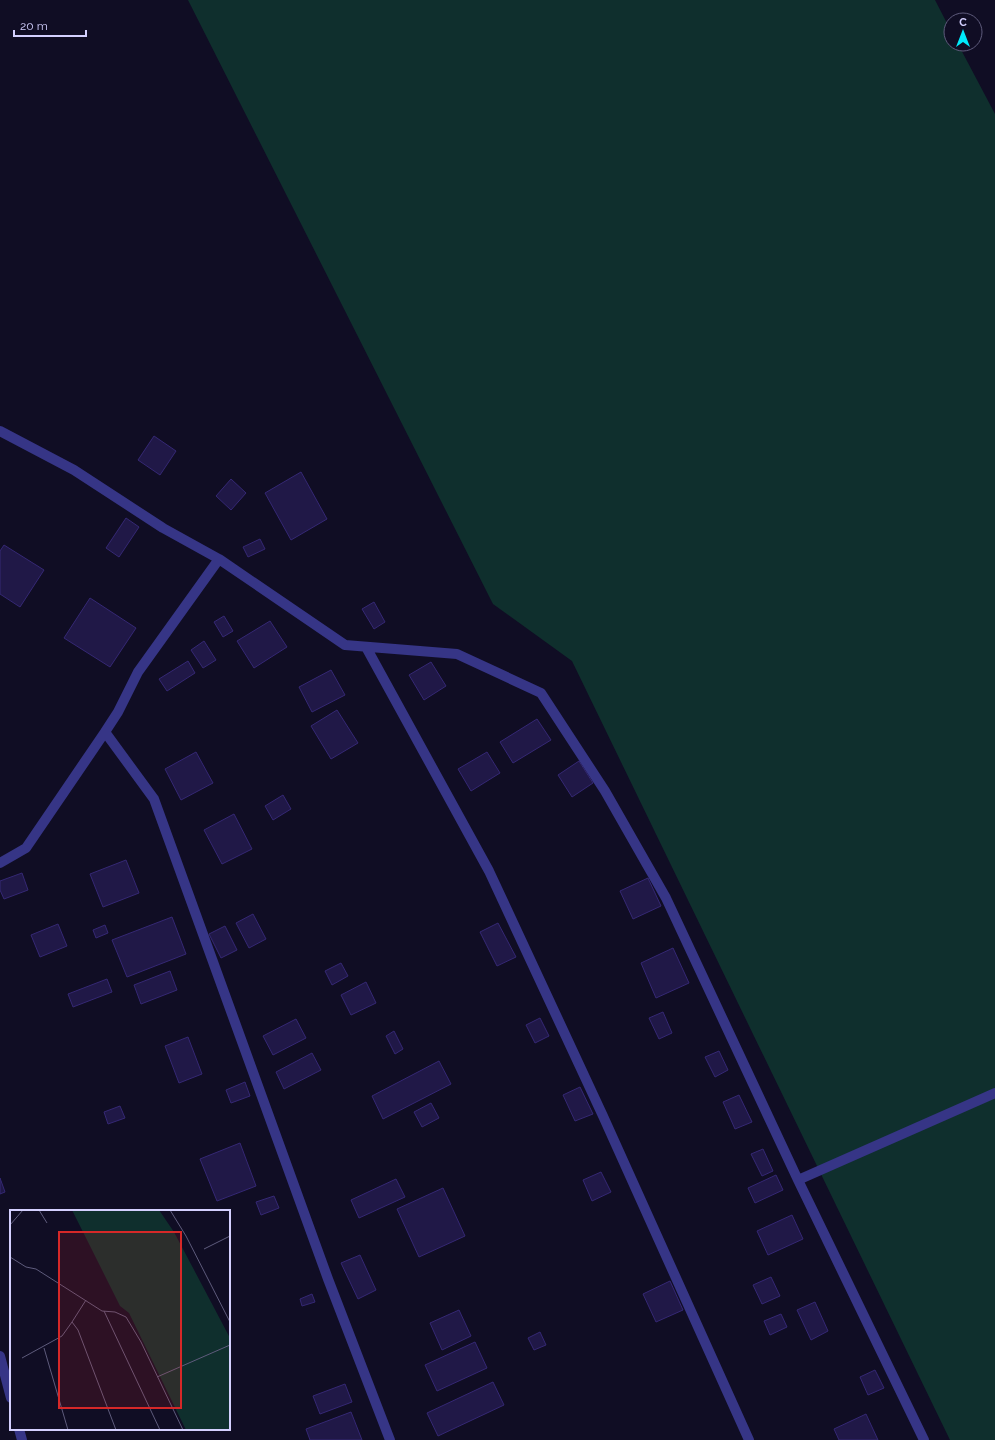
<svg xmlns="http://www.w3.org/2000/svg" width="995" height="1440" font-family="Raleway,sans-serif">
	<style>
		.green { fill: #0f2f2d }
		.building { fill: #201847; stroke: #352874 }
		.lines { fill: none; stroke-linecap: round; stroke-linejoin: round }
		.minor { stroke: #363586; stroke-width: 10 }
		.inset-road { fill: none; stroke: #5e5b7c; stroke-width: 1 }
		.view { fill: #d62828; fill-opacity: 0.15; stroke: #d62828; stroke-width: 2 }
		.inset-edge { fill: none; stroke: #d4d0ff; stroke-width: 2 }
	</style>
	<rect width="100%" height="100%" fill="#100d24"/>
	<path class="green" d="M 188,0 L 935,0 L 951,31 L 951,44 L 958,44 L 995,114 L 995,1440 L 950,1440 L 572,661 L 493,604 Z"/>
	<path class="building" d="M 154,436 L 176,451 L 160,475 L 138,460 Z
		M 301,472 L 327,519 L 291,540 L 265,493 Z
		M 231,479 L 246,493 L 231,510 L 216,496 Z
		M 126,518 L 139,527 L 119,557 L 106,548 Z
		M 260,539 L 265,549 L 248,557 L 243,547 Z
		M 4,545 L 44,570 L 20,607 L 0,594 L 0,551 Z
		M 90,598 L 136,628 L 110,667 L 64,638 Z
		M 374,602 L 385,622 L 374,629 L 362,609 Z
		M 224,616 L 233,631 L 223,637 L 214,622 Z
		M 270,621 L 287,647 L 254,668 L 237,641 Z
		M 204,641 L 216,660 L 203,668 L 191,650 Z
		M 188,661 L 195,673 L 167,691 L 159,679 Z
		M 431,662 L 446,686 L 424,700 L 409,675 Z
		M 331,670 L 345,695 L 312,712 L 299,687 Z
		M 337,710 L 358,743 L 331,759 L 311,726 Z
		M 537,719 L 551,740 L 513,763 L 500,742 Z
		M 196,752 L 213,783 L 181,800 L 165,769 Z
		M 487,752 L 500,773 L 471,791 L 458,769 Z
		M 579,761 L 593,783 L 572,797 L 558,775 Z
		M 283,795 L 291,809 L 273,820 L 265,806 Z
		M 234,814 L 252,849 L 222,864 L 204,830 Z
		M 126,860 L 139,893 L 103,907 L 90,874 Z
		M 22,873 L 28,890 L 4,899 L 0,890 L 0,881 Z
		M 648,878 L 661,906 L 633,919 L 620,891 Z
		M 253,914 L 266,939 L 249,948 L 236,923 Z
		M 172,917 L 186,954 L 127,977 L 112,940 Z
		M 498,923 L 516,957 L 497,966 L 480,932 Z
		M 58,924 L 67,946 L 40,957 L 31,935 Z
		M 105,925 L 108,933 L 96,938 L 93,930 Z
		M 225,926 L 237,950 L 221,958 L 209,934 Z
		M 673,948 L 689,983 L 656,998 L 641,963 Z
		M 341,963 L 348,976 L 332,985 L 325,971 Z
		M 170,971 L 177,990 L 141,1004 L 134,985 Z
		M 107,979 L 112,992 L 73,1007 L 68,994 Z
		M 366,982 L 376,1003 L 351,1015 L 341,995 Z
		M 663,1012 L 672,1033 L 659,1039 L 649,1018 Z
		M 540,1018 L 549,1036 L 535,1043 L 526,1025 Z
		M 296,1019 L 306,1038 L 273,1055 L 263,1036 Z
		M 394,1031 L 403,1049 L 395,1054 L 386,1036 Z
		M 188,1037 L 202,1074 L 179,1083 L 165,1046 Z
		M 719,1051 L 728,1070 L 715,1077 L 705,1057 Z
		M 312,1053 L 321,1070 L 284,1089 L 276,1072 Z
		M 439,1061 L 451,1084 L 383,1119 L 372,1096 Z
		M 245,1082 L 250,1096 L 231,1103 L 226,1090 Z
		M 580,1087 L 593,1114 L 575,1121 L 563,1095 Z
		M 739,1095 L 752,1122 L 735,1129 L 723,1102 Z
		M 431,1103 L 439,1118 L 422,1127 L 414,1112 Z
		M 120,1106 L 125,1118 L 108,1124 L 104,1112 Z
		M 240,1143 L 256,1186 L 217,1201 L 200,1159 Z
		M 763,1149 L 773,1171 L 762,1176 L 751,1154 Z
		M 601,1172 L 611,1192 L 592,1201 L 583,1180 Z
		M 776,1175 L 783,1190 L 755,1203 L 748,1188 Z
		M 0,1178 L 5,1192 L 0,1194 Z
		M 396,1179 L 405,1197 L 359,1218 L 351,1200 Z
		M 443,1188 L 465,1236 L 419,1257 L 397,1209 Z
		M 274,1196 L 279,1208 L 261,1215 L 256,1202 Z
		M 792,1215 L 803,1239 L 768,1255 L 757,1231 Z
		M 360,1255 L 376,1290 L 358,1299 L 341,1263 Z
		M 771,1277 L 780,1296 L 762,1304 L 753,1285 Z
		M 670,1281 L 683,1310 L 656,1322 L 643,1294 Z
		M 312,1294 L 315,1302 L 302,1306 L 300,1299 Z
		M 815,1302 L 828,1331 L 811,1340 L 797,1310 Z
		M 459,1310 L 471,1336 L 442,1350 L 430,1323 Z
		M 781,1314 L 787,1327 L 770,1335 L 764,1321 Z
		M 540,1332 L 546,1345 L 534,1350 L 528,1338 Z
		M 475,1342 L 487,1368 L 437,1391 L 425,1365 Z
		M 875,1370 L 884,1388 L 868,1395 L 860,1377 Z
		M 493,1382 L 504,1405 L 438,1436 L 427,1413 Z
		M 345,1384 L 352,1402 L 320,1414 L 313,1396 Z
		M 351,1412 L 362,1440 L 310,1440 L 306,1429 Z
		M 866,1414 L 878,1440 L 839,1440 L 834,1429 Z"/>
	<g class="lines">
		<path class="minor" d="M 0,431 L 74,470 L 163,528 L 219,559 L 345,645 L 457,654 L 541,693 L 605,791 L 666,898 L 798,1180 L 924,1440
			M 219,559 L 138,672 L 118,712 L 105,732 L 154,799 L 328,1279 L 390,1440
			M 366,647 L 489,871 L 603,1116 L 749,1440
			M 0,863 L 26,848 L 105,732
			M 798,1180 L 995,1093
			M 0,1356 L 11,1398
			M 19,1429 L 22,1440"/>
	</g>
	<g transform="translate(10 1210)">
		<rect width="220" height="220" fill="#100d24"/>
		<path d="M 62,0 L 149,0 L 164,22 L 220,128 L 220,220 L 176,220 L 119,103 L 110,96 Z" fill="#0f2f2d"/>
		<path class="inset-road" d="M 29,0 L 37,13M 160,0 L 176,26 L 220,112M 0,15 L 13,0M 194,39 L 220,26M 0,47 L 16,57 L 26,59 L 92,101 L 105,102 L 116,107 L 131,132 L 173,220M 76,90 L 62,112 L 68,120 L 106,220M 94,101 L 150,220M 34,138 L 58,220M 12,148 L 52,126 L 62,112M 147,167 L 220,135"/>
		<path class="view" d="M 49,22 L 171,22 L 171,198 L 49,198 Z"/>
		<rect width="220" height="220" class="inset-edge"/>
	</g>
	<g transform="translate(963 32)"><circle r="19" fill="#100d24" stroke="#5e5b7c"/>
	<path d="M0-3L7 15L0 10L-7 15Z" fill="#00e9fb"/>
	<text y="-6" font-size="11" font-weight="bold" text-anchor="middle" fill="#d4d0ff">С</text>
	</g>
	<path d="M14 30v6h72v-6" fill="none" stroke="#d4d0ff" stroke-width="2"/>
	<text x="20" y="30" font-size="12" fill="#d4d0ff" stroke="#100d24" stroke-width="3" paint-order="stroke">20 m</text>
</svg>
